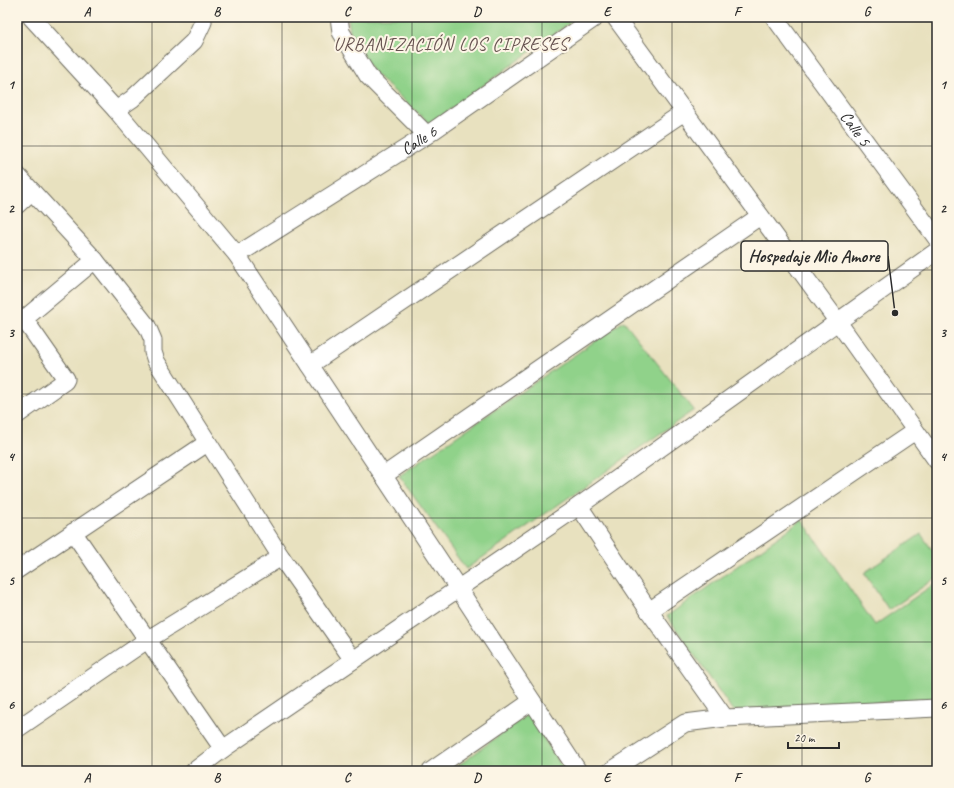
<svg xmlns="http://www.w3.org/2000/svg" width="954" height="788" font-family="Caveat,sans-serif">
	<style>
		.green { fill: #90d28a; stroke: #5e7e5a }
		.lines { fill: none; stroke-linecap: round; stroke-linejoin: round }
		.street-casing { stroke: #6d6b5f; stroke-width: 19 }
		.street { stroke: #fff; stroke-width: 17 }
		.grid { fill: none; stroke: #2b2b2b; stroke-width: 1; stroke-opacity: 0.55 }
		.labels { text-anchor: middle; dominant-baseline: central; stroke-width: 4; stroke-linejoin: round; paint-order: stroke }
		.street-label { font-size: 17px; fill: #2b2b2b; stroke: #fcf5e5 }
		.neighbourhood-label { font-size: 18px; letter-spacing: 1px; fill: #665250; stroke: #fcf5e5 }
		.leader { fill: none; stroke: #2b2b2b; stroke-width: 1.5 }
		.callout-dot { fill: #2b2b2b; stroke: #fcf5e5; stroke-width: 1.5 }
		.callout { fill: #fcf5e5; stroke: #2b2b2b; stroke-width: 1.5 }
		.callout-label { font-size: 18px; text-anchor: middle; font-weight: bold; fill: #2b2b2b }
		.neatline { fill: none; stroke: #2b2b2b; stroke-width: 1.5 }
		.grid-label { font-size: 13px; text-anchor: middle; font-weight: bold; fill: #2b2b2b }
	</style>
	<rect width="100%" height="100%" fill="#fcf5e5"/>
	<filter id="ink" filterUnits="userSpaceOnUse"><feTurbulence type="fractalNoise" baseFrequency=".025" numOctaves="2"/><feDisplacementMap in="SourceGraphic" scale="8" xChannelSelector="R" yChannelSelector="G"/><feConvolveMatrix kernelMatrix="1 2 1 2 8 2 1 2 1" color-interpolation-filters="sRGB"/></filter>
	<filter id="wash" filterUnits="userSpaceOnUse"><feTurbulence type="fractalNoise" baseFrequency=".012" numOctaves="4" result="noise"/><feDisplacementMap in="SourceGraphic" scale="16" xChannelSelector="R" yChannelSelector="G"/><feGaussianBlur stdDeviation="0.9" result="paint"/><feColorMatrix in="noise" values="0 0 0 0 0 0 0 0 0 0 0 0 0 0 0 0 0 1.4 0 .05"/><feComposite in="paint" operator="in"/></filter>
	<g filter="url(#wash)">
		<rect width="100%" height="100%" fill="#e8e1bf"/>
		<path class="green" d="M 348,17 L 578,17 L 430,124 L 372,71 L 350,31 Z
			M 624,321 L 694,410 L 466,569 L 399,476 Z
			M 802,520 L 875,625 L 937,582 L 937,699 L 733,711 L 667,616 Z
			M 921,534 L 937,557 L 937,577 L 889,610 L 864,573 Z
			M 528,714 L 565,771 L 451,771 Z"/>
	</g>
	<g filter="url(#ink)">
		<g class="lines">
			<g class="street-casing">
				<g id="street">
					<path d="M 31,17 L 116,110 L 237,255 L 458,588 L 578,771"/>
					<path d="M 339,17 L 341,32 L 368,76 L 427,135"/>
					<path d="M 615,17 L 838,322 L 937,461"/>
					<path id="s1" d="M 774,17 L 937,239"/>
					<path d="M 116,110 L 132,99 L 194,41 L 203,22 L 203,17"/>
					<path d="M 17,175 L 95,260 L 147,326 L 153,340 L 153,352 L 156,361 L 281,557 L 353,660"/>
					<path d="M 17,205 L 32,191"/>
					<path id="s2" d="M 237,255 L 427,135 L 596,17"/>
					<path d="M 17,325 L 95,260"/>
					<path d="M 310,365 L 684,112"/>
					<path d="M 17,415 L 65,381 L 66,379 L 24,319"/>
					<path d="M 383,476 L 760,216"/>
					<path d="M 579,506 L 649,611 L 725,718"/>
					<path d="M 73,532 L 223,749"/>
					<path d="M 17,570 L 207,443"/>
					<path d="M 649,611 L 915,431"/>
					<path d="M 17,729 L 147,640 L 281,557"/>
					<path d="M 194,771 L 223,749 L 579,506 L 937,251"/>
					<path d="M 431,771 L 532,701"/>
					<path d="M 611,771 L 685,723 L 725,718 L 937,708"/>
				</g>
			</g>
			<use href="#street" class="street"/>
		</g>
	</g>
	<path class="grid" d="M 152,17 L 152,771M 282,17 L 282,771M 412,17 L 412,771M 542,17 L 542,771M 672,17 L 672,771M 802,17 L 802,771M 17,146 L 937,146M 17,270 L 937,270M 17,394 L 937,394M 17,518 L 937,518M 17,642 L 937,642"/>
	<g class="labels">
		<g class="street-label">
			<text stroke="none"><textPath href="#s1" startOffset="138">Calle 5</textPath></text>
			<text stroke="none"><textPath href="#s2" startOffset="215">Calle 6</textPath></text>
		</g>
		<g class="neighbourhood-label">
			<text x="451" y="44">URBANIZACIÓN LOS CIPRESES</text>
		</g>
	</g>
	<path class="leader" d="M895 313L888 256"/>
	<circle class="callout-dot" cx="895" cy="313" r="4"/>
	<rect class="callout" x="741" y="241" width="147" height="30" rx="4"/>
	<g class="callout-label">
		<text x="814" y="262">Hospedaje Mio Amore</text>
	</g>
	<rect width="954" height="788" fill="none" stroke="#fcf5e5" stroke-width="44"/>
	<path d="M788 742v6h51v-6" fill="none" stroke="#2b2b2b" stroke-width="2"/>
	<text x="794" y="742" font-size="12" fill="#2b2b2b" stroke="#fcf5e5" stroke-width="3" paint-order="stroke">20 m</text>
	<rect x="22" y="22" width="910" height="744" class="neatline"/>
	<g class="grid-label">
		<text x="87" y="16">A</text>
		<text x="217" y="16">B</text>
		<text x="347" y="16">C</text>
		<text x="477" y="16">D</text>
		<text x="607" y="16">E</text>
		<text x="737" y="16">F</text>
		<text x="867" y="16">G</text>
		<text x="11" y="89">1</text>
		<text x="943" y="89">1</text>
		<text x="11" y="213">2</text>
		<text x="943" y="213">2</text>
		<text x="11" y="337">3</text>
		<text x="943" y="337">3</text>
		<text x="11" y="461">4</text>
		<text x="943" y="461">4</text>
		<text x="11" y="585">5</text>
		<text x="943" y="585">5</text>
		<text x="11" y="709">6</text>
		<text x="943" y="709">6</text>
		<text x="87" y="782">A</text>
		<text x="217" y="782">B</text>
		<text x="347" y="782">C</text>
		<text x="477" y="782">D</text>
		<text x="607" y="782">E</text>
		<text x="737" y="782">F</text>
		<text x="867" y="782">G</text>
	</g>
</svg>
